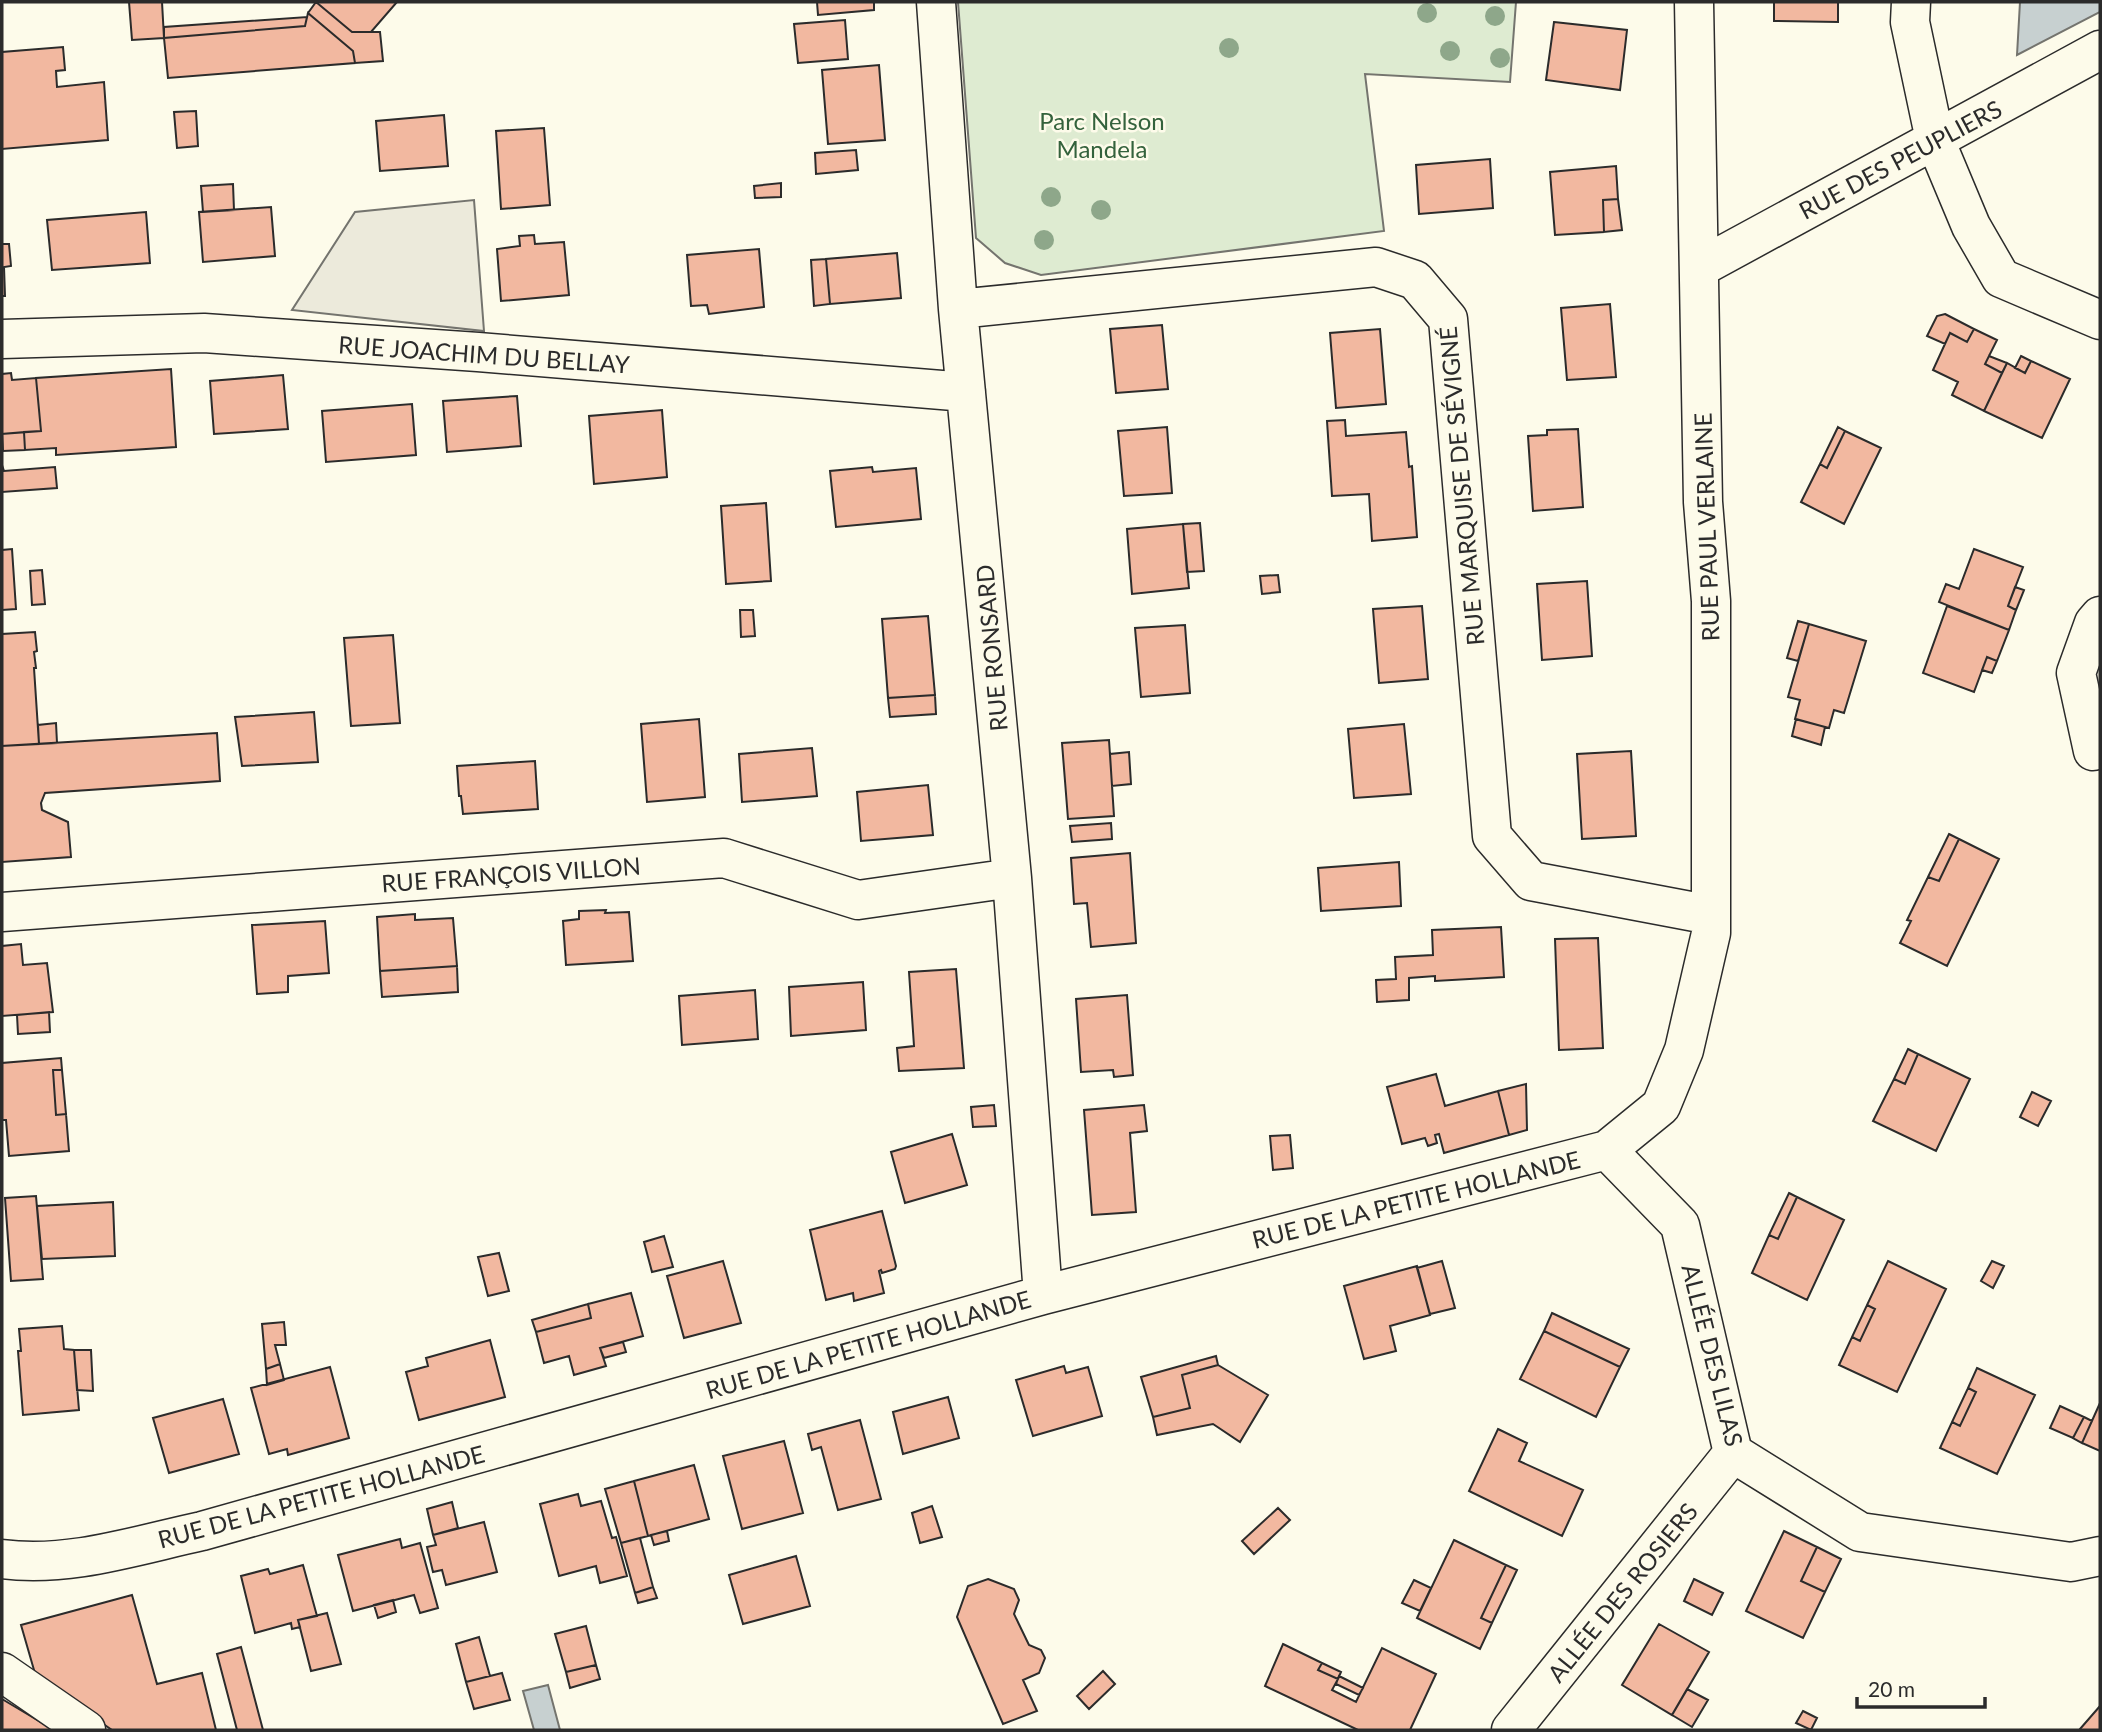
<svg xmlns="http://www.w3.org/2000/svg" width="2102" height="1732" font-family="Lato,sans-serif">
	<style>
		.green { fill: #deebd1; stroke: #74746e; stroke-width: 2 }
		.parking { fill: #eceadb; stroke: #74746e; stroke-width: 2 }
		.water { fill: #c7d0d0; stroke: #74746e; stroke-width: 2 }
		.building { fill: #f2b8a0; stroke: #2b2b2b; stroke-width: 2 }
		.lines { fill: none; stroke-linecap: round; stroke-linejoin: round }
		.minor-casing { stroke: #2b2b2b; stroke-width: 41 }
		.minor { stroke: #fdfbea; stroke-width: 38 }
		.tree { fill: #8ea78a }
		.labels { text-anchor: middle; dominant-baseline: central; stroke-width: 5; stroke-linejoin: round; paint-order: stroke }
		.park-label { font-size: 24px; fill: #34623c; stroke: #fdfbea }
		.street-label { font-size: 24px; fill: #2b2b2b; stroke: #fdfbea }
	</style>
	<rect width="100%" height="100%" fill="#fdfbea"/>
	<path class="green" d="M 958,2 L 1516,2 L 1510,82 L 1365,74 L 1384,231 L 1041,275 L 1005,263 L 976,238 Z"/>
	<path class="parking" d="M 474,200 L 484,331 L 292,310 L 355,212 Z"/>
	<path class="water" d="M 2020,2 L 2100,2 L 2100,12 L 2017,55 Z
		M 548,1685 L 560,1730 L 534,1730 L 523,1691 Z"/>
	<path class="building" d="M 129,2 L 162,2 L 164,38 L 132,40 Z
		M 316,2 L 397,2 L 371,32 L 352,32 Z
		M 316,2 L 352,32 L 380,32 L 383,61 L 355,63 L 353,51 L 308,13 Z
		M 817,2 L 874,2 L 874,10 L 818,15 Z
		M 1774,2 L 1838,2 L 1838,22 L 1774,21 Z
		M 308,13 L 353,51 L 355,63 L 168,78 L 164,38 L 305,26 Z
		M 307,17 L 305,26 L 164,38 L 164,27 Z
		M 845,20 L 848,59 L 798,63 L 794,24 Z
		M 1554,22 L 1627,30 L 1620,90 L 1546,80 Z
		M 63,47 L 65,70 L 56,71 L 57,87 L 104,82 L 108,140 L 2,149 L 2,52 Z
		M 879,65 L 885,140 L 828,144 L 822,70 Z
		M 196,111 L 198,146 L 177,148 L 174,112 Z
		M 444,115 L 448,166 L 380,171 L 376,121 Z
		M 544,128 L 550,205 L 501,209 L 496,131 Z
		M 856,150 L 858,170 L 816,174 L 815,153 Z
		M 1490,159 L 1493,208 L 1419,214 L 1416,165 Z
		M 1616,166 L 1618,199 L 1603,200 L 1604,232 L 1555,235 L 1550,172 Z
		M 781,183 L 781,197 L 755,198 L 754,186 Z
		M 233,184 L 234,210 L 203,212 L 201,186 Z
		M 1618,199 L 1622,230 L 1604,232 L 1603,200 Z
		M 271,207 L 275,256 L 203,262 L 199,212 Z
		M 146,212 L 150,263 L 52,270 L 47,220 Z
		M 534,235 L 535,244 L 564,242 L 569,295 L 501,301 L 497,249 L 520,246 L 519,236 Z
		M 2,244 L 9,244 L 11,266 L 4,267 L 5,296 L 2,296 Z
		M 759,249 L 764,307 L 709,314 L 707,305 L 691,306 L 687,255 Z
		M 897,253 L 901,298 L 830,304 L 826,259 Z
		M 826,259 L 830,304 L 814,306 L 811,260 Z
		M 1610,304 L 1616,377 L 1567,380 L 1561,308 Z
		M 1945,314 L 1974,329 L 1967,342 L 1950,333 L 1945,344 L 1927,336 L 1937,316 Z
		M 1162,325 L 1168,389 L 1116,393 L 1110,329 Z
		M 1380,329 L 1386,404 L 1336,408 L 1330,333 Z
		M 1974,329 L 1997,340 L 1985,364 L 2002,373 L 1984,411 L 1952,395 L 1958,382 L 1933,370 L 1950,333 L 1967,342 Z
		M 1989,356 L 2007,363 L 2002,373 L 1985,364 Z
		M 2021,356 L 2031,361 L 2025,373 L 2015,368 Z
		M 2031,361 L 2070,379 L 2042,438 L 1984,411 L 2007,363 L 2025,373 Z
		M 171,369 L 176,447 L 56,455 L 56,448 L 25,450 L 24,432 L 41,431 L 36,378 Z
		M 11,373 L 12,380 L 36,378 L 41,431 L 2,434 L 2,374 Z
		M 283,375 L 288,429 L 214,434 L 210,381 Z
		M 517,396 L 521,446 L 447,452 L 443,401 Z
		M 412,404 L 416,455 L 326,462 L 322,411 Z
		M 662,410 L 667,477 L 594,484 L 589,416 Z
		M 1345,420 L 1346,436 L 1406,432 L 1409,467 L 1412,466 L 1417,537 L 1372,541 L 1369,494 L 1332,496 L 1327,421 Z
		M 1167,427 L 1172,493 L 1124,496 L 1118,431 Z
		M 1838,427 L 1845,431 L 1827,468 L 1820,464 Z
		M 1578,429 L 1583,507 L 1533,511 L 1528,436 L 1547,435 L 1547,430 Z
		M 1845,431 L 1881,448 L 1844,524 L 1801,502 L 1820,464 L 1827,468 Z
		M 24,432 L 25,450 L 3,451 L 2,434 Z
		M 2,465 L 4,471 L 55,467 L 57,488 L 2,492 Z
		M 872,467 L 873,472 L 916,468 L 921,519 L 836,527 L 830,471 Z
		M 766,503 L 771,581 L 726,584 L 721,506 Z
		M 1200,523 L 1204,571 L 1187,572 L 1183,524 Z
		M 1183,524 L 1189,588 L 1132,594 L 1127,529 Z
		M 12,549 L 16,609 L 2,610 L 2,550 Z
		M 1974,549 L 2023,567 L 2008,606 L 2016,610 L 2009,630 L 1939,602 L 1946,584 L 1959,589 Z
		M 42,570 L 45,604 L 32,605 L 30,571 Z
		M 1278,575 L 1280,592 L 1262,594 L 1260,576 Z
		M 1587,581 L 1592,656 L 1542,660 L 1537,584 Z
		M 2015,587 L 2024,590 L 2016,610 L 2008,606 Z
		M 1422,606 L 1428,679 L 1379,683 L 1373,609 Z
		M 1947,606 L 2009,630 L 1997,661 L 1987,657 L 1974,692 L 1923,673 Z
		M 740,610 L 753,610 L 755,636 L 741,637 Z
		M 928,616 L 935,695 L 888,698 L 882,619 Z
		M 1798,621 L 1809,624 L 1798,661 L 1787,658 Z
		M 1809,624 L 1866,641 L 1844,713 L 1834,710 L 1829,728 L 1795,719 L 1800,700 L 1788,697 Z
		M 1185,625 L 1190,693 L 1141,697 L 1135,628 Z
		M 35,632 L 37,651 L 34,652 L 36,668 L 34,668 L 39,744 L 2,746 L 2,634 Z
		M 393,635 L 400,723 L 351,726 L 344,638 Z
		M 1987,657 L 1997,661 L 1992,673 L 1982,670 Z
		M 935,695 L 936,714 L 890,717 L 888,698 Z
		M 314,712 L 318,762 L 242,766 L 235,717 Z
		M 699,719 L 705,797 L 647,802 L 641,724 Z
		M 1796,719 L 1825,727 L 1821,745 L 1792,736 Z
		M 56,723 L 57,743 L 39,744 L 38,725 Z
		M 1404,724 L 1411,794 L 1354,798 L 1348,729 Z
		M 217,733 L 220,781 L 45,793 L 41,803 L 42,810 L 68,822 L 71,857 L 2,862 L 2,746 Z
		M 1109,740 L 1114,816 L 1068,819 L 1062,743 Z
		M 812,748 L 817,796 L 742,802 L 739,754 Z
		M 1631,751 L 1636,836 L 1582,839 L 1577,754 Z
		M 1129,752 L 1131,784 L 1112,786 L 1110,754 Z
		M 535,761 L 538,809 L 463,814 L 461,796 L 459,796 L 457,766 Z
		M 928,785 L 933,835 L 861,841 L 857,792 Z
		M 1111,823 L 1112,839 L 1072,842 L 1070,826 Z
		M 1949,834 L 1959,839 L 1939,881 L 1928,877 Z
		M 1959,839 L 1999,859 L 1947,966 L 1900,943 L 1911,921 L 1907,920 L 1928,877 L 1939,881 Z
		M 1130,853 L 1136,943 L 1091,947 L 1087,903 L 1074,904 L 1071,858 Z
		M 1399,862 L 1401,906 L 1321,911 L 1318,868 Z
		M 606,910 L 605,913 L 629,912 L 633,961 L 566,965 L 563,921 L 579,919 L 579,911 Z
		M 415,914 L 415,920 L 453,918 L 457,966 L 380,971 L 377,917 Z
		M 325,921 L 329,973 L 288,976 L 288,992 L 257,994 L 252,925 Z
		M 1501,927 L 1504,977 L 1435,981 L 1435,976 L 1409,978 L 1409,1000 L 1377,1002 L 1376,980 L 1396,979 L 1395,957 L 1433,955 L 1432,930 Z
		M 1598,938 L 1603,1048 L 1559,1050 L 1555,939 Z
		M 21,944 L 23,965 L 47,963 L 53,1012 L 2,1016 L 2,946 Z
		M 457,966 L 458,992 L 382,997 L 380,971 Z
		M 956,969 L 964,1068 L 899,1071 L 897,1048 L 914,1046 L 909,972 Z
		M 863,982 L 866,1030 L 791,1036 L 789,987 Z
		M 755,990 L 758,1039 L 682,1045 L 679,996 Z
		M 1127,995 L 1133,1075 L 1114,1077 L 1113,1070 L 1081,1072 L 1076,999 Z
		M 49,1012 L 50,1032 L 18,1034 L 17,1015 Z
		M 1908,1049 L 1918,1054 L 1905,1084 L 1894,1079 Z
		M 1918,1054 L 1970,1079 L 1936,1151 L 1873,1121 L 1894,1079 L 1905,1084 Z
		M 61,1058 L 62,1070 L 53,1070 L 56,1115 L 66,1114 L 69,1151 L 9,1156 L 6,1120 L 2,1120 L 2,1063 Z
		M 53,1070 L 62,1070 L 66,1114 L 56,1115 Z
		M 1436,1074 L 1445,1106 L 1498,1091 L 1509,1135 L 1444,1153 L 1439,1134 L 1435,1135 L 1437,1143 L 1428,1146 L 1425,1138 L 1402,1144 L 1387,1087 Z
		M 1526,1084 L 1527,1130 L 1509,1135 L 1498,1091 Z
		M 2032,1092 L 2051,1101 L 2038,1126 L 2020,1117 Z
		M 994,1105 L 996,1126 L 973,1127 L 971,1107 Z
		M 1144,1105 L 1147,1131 L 1130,1133 L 1136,1212 L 1092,1215 L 1084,1110 Z
		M 952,1134 L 967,1185 L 905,1203 L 891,1152 Z
		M 1290,1135 L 1293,1168 L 1273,1170 L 1270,1136 Z
		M 1789,1193 L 1797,1197 L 1778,1239 L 1769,1235 Z
		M 36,1196 L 43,1279 L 11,1281 L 5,1198 Z
		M 1797,1197 L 1844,1220 L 1807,1300 L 1752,1273 L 1769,1235 L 1778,1239 Z
		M 113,1202 L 115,1256 L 42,1259 L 37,1206 Z
		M 882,1211 L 896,1266 L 895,1269 L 882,1273 L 881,1270 L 879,1271 L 884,1293 L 854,1301 L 853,1293 L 826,1300 L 810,1230 Z
		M 664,1236 L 673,1267 L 652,1272 L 644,1242 Z
		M 499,1253 L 509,1291 L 488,1296 L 478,1257 Z
		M 723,1261 L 741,1323 L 684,1338 L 667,1276 Z
		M 1442,1261 L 1455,1308 L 1430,1314 L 1417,1268 Z
		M 1888,1261 L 1946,1289 L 1897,1392 L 1839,1365 L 1852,1337 L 1860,1341 L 1875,1309 L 1867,1305 Z
		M 1992,1261 L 2004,1266 L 1993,1288 L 1981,1281 Z
		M 1417,1266 L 1430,1315 L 1390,1326 L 1396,1351 L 1364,1359 L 1344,1286 Z
		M 631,1293 L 643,1336 L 600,1348 L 606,1366 L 574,1375 L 569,1356 L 544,1363 L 536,1332 L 591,1318 L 588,1304 Z
		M 588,1304 L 591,1318 L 536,1332 L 532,1320 Z
		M 1867,1305 L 1875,1309 L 1860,1341 L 1852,1337 Z
		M 1552,1313 L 1629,1349 L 1620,1367 L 1544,1331 Z
		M 284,1322 L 286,1345 L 275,1345 L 280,1364 L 266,1369 L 262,1324 Z
		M 62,1326 L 64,1349 L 74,1350 L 79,1410 L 23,1415 L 18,1351 L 21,1351 L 19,1329 Z
		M 1544,1331 L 1620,1367 L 1596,1417 L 1520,1379 Z
		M 490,1340 L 505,1397 L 419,1420 L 406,1372 L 428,1366 L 426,1358 Z
		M 623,1342 L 626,1352 L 604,1358 L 600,1348 Z
		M 74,1350 L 91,1350 L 93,1391 L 77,1390 Z
		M 1216,1356 L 1218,1365 L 1182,1375 L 1190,1408 L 1153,1417 L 1141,1377 Z
		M 280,1364 L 284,1380 L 267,1385 L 266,1369 Z
		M 1218,1365 L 1268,1395 L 1240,1442 L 1213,1424 L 1157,1435 L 1153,1417 L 1190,1408 L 1182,1375 Z
		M 1064,1366 L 1066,1373 L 1088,1367 L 1102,1416 L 1033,1436 L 1016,1380 Z
		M 330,1367 L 349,1438 L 288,1455 L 287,1449 L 269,1454 L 251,1388 Z
		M 1977,1368 L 2035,1395 L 1997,1474 L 1940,1448 L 1952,1422 L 1960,1426 L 1976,1392 L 1968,1388 Z
		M 1968,1388 L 1976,1392 L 1960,1426 L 1952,1422 Z
		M 948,1397 L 959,1438 L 903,1454 L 893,1412 Z
		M 223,1399 L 239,1454 L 169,1473 L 153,1418 Z
		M 2100,1403 L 2100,1451 L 2082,1443 Z
		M 2060,1406 L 2084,1417 L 2073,1438 L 2050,1428 Z
		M 2084,1417 L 2092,1421 L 2082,1443 L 2073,1438 Z
		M 860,1420 L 881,1499 L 838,1510 L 821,1447 L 812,1450 L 808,1434 Z
		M 1498,1429 L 1527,1443 L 1519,1461 L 1583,1490 L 1562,1536 L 1469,1491 Z
		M 784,1441 L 803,1513 L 742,1529 L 723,1456 Z
		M 694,1465 L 709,1519 L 648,1536 L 634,1481 Z
		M 634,1481 L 648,1536 L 621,1543 L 605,1489 Z
		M 578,1494 L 581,1506 L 601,1501 L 612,1538 L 616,1537 L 627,1576 L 600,1583 L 596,1566 L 559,1576 L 540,1504 Z
		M 452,1502 L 458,1528 L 433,1535 L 427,1509 Z
		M 932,1506 L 942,1537 L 920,1543 L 912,1513 Z
		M 1278,1508 L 1290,1520 L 1254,1554 L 1242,1541 Z
		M 484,1522 L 497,1572 L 446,1585 L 442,1570 L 433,1572 L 427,1547 L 436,1545 L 433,1535 Z
		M 667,1531 L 669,1541 L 654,1545 L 651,1535 Z
		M 1784,1531 L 1817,1547 L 1801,1581 L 1825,1592 L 1803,1638 L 1746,1611 Z
		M 640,1538 L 653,1587 L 635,1593 L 621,1543 Z
		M 400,1539 L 402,1548 L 420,1543 L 438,1608 L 420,1613 L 414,1595 L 353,1611 L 338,1555 Z
		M 1454,1540 L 1506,1565 L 1481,1618 L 1492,1623 L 1480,1649 L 1417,1618 Z
		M 1817,1547 L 1841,1559 L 1825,1592 L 1801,1581 Z
		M 796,1556 L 810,1606 L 743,1624 L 729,1575 Z
		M 303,1565 L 317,1616 L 298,1620 L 300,1627 L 292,1629 L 291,1623 L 255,1633 L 241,1576 L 268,1569 L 270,1574 Z
		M 1506,1565 L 1517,1570 L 1492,1623 L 1481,1618 Z
		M 988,1579 L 1014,1589 L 1019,1600 L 1014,1614 L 1029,1645 L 1041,1650 L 1045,1658 L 1039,1673 L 1023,1680 L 1037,1711 L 1003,1724 L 957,1617 L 968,1586 Z
		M 1694,1579 L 1723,1593 L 1712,1615 L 1684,1601 Z
		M 1414,1580 L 1431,1588 L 1420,1611 L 1402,1603 Z
		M 653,1587 L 657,1598 L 638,1603 L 635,1593 Z
		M 132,1595 L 157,1684 L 202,1673 L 216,1730 L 112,1730 L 36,1677 L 21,1625 Z
		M 393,1600 L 396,1612 L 378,1618 L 374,1605 Z
		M 327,1613 L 341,1664 L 311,1671 L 298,1620 Z
		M 1659,1624 L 1709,1652 L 1672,1715 L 1622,1685 Z
		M 586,1626 L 596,1665 L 566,1672 L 555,1634 Z
		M 479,1637 L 490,1676 L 466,1682 L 456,1644 Z
		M 1283,1644 L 1322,1663 L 1318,1670 L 1338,1679 L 1332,1690 L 1356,1702 L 1382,1648 L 1436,1674 L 1410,1730 L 1358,1730 L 1265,1686 Z
		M 241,1647 L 263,1730 L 237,1730 L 217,1654 Z
		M 1322,1663 L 1341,1672 L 1338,1679 L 1318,1670 Z
		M 596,1665 L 600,1679 L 570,1688 L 566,1672 Z
		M 1103,1671 L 1115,1684 L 1089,1709 L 1077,1696 Z
		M 502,1673 L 510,1700 L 474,1709 L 466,1682 Z
		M 1339,1676 L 1363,1688 L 1359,1695 L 1336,1684 Z
		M 1687,1689 L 1708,1700 L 1692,1727 L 1672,1715 Z
		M 2,1699 L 54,1730 L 2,1730 Z
		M 2100,1706 L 2100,1730 L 2081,1730 L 2080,1729 Z
		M 1803,1711 L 1817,1718 L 1811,1730 L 1796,1723 Z"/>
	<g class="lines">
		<g class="minor-casing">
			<path id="minor" d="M 936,2 L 958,309 L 1012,878 L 1043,1295
				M 1911,2 L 1910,22 L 1935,140 L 1971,226 L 2001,278 L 2100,320
				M 1699,268 L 2100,50
				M 958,309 L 1376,267 L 1415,280 L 1448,319 L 1492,836 L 1531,881 L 1711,915
				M 2,339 L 204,333 L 478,352 L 966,392
				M 2093,751 L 2076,673 L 2094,623 L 2100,616
				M 2,912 L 724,858 L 858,900 L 1012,878
				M 1607,1150 L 1680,1225 L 1733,1453 L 1860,1532 L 2071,1562 L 2100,1556
				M 2,1559 C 69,1568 137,1545 202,1531 L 1043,1295 L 1607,1150 L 1661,1106 L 1684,1050 L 1711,933 L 1711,601 L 1703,502 L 1694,2
				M 2,1672 L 86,1730
				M 1511,1730 L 1733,1453"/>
		</g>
		<use href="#minor" class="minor"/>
	</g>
	<g class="tree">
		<circle cx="1427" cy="13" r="10"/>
		<circle cx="1495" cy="16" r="10"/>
		<circle cx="1229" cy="48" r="10"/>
		<circle cx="1450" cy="51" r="10"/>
		<circle cx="1500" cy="58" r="10"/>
		<circle cx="1051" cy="197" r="10"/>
		<circle cx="1101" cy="210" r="10"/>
		<circle cx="1044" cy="240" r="10"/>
	</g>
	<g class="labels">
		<g class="park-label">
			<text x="1102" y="120">Parc Nelson<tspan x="1102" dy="28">Mandela</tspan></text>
		</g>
		<g class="street-label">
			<text transform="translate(1900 159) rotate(-28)">RUE DES PEUPLIERS</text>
			<text transform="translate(484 354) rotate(4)">RUE JOACHIM DU BELLAY</text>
			<text transform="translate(1461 486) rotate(-95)">RUE MARQUISE DE SÉVIGNÉ</text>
			<text transform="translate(1706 527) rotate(-92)">RUE PAUL VERLAINE</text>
			<text transform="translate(991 648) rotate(-95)">RUE RONSARD</text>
			<text transform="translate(511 874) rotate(-4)">RUE FRANÇOIS VILLON</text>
			<text transform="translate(1416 1199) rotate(-14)">RUE DE LA PETITE HOLLANDE</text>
			<text transform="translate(868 1344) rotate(-16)">RUE DE LA PETITE HOLLANDE</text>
			<text transform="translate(1713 1355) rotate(76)">ALLÉE DES LILAS</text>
			<text transform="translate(321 1496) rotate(-15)">RUE DE LA PETITE HOLLANDE</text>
			<text transform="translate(1622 1592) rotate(-51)">ALLÉE DES ROSIERS</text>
		</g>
	</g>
	<rect width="2102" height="1732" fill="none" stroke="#2b2b2b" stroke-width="7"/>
	<path d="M1857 1697v10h128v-10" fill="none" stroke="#2b2b2b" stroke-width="3.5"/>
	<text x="1868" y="1697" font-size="21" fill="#2b2b2b" stroke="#fdfbea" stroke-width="5" paint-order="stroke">20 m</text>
</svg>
